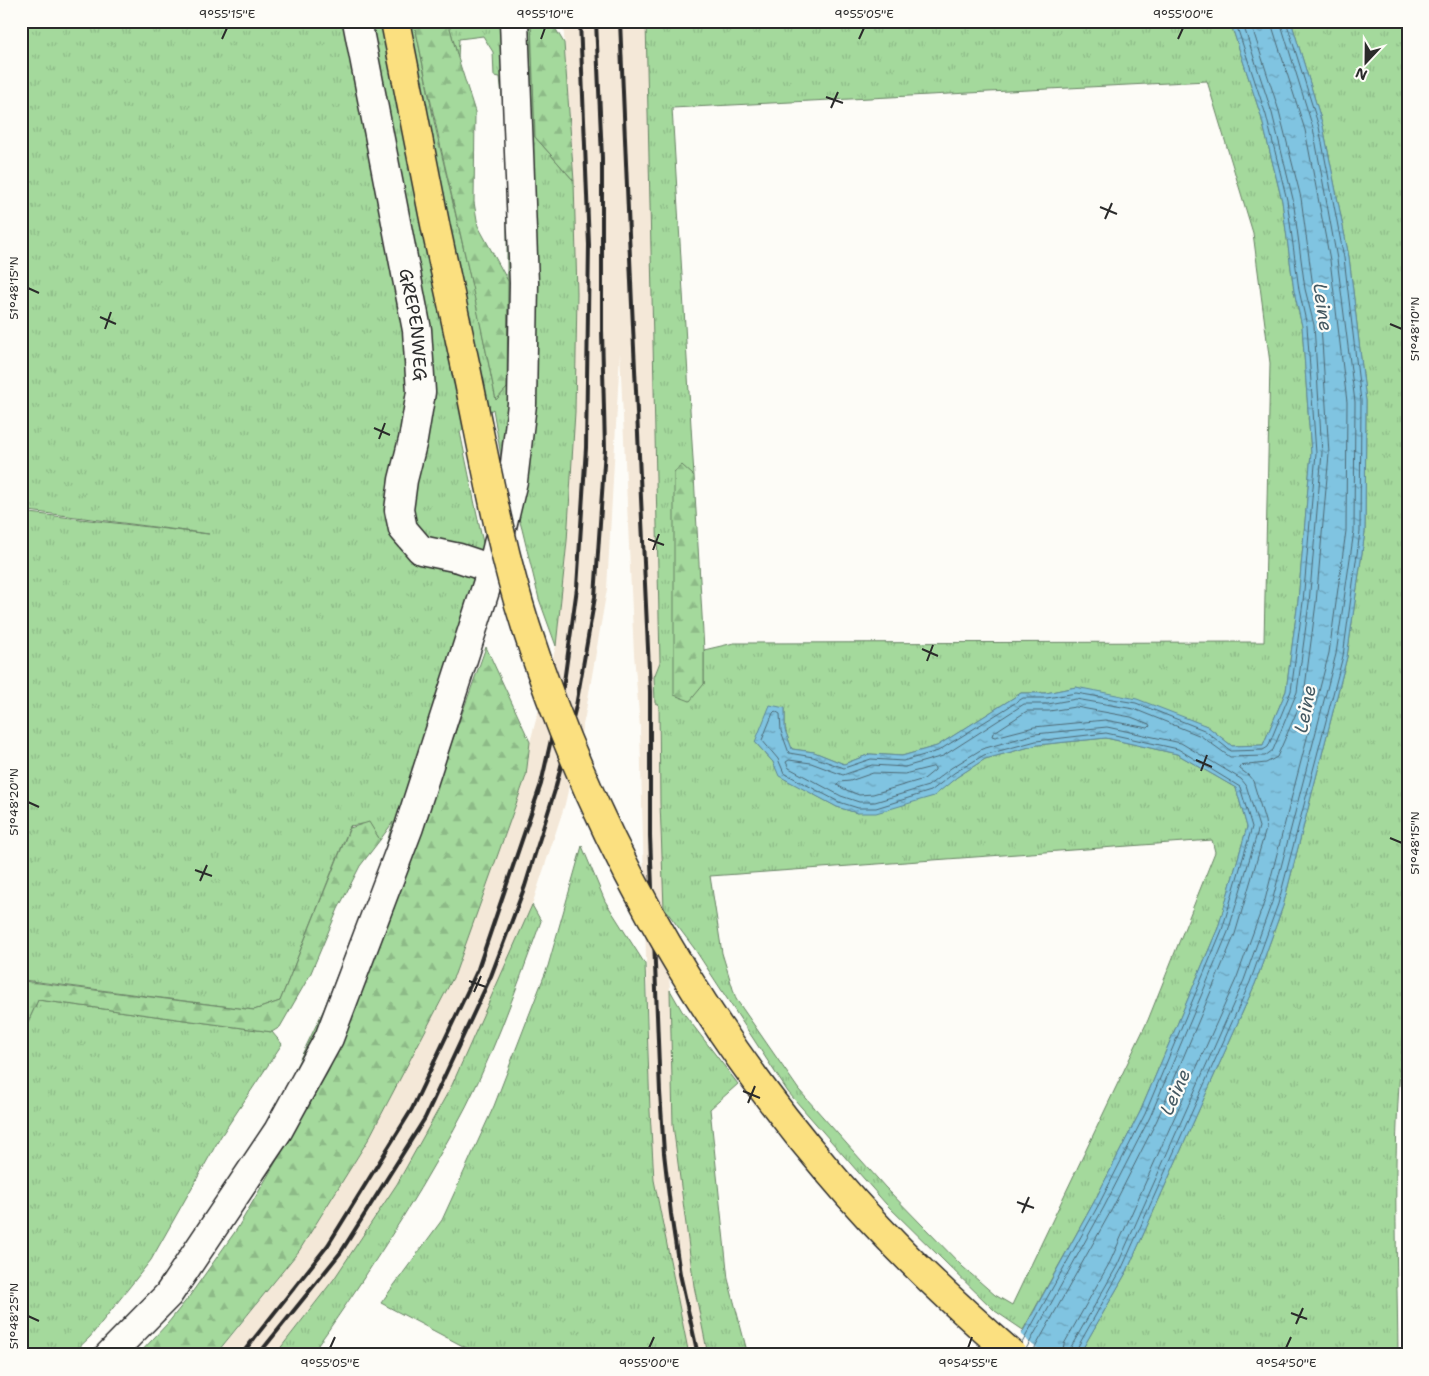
<svg xmlns="http://www.w3.org/2000/svg" width="1429" height="1376" font-family="'Shantell Sans',sans-serif">
	<style>
		.built { fill: #f4e8d8 }
		.grass { fill: url(#grass-tufts); stroke: #688264; fill-rule: evenodd }
		.forest { fill: url(#forest-firs); stroke: #688264 }
		.water { fill: url(#water-ripples); stroke: #5e8798 }
		.pier { fill: #fdfcf7 }
		.lines { fill: none; stroke-linecap: round; stroke-linejoin: round }
		.shore { stroke: #4d6874; stroke-width: 1 }
		.minor-casing { stroke: #2b2b2b; stroke-width: 31 }
		.major-casing { stroke: #2b2b2b; stroke-width: 31 }
		.minor { stroke: #fdfcf7; stroke-width: 28 }
		.major { stroke: #fbe080; stroke-width: 28 }
		.rail { stroke: #2b2b2b; stroke-width: 4 }
		.major-bridge-casing { stroke: #2b2b2b; stroke-width: 31; stroke-linecap: butt }
		.major-bridge { stroke: #fbe080; stroke-width: 28 }
		.ticks { fill: none; stroke: #2b2b2b; stroke-width: 2 }
		.labels { text-anchor: middle; dominant-baseline: central; stroke-width: 4.5; stroke-linejoin: round; paint-order: stroke }
		.street-label { font-size: 18px; fill: #2b2b2b; stroke: #fdfcf7 }
		.water-label { font-size: 19px; font-style: italic; fill: #445962; stroke: #fdfcf7 }
		.neatline { fill: none; stroke: #2b2b2b; stroke-width: 2 }
		.ticks-label { font-size: 12px; text-anchor: middle; fill: #2b2b2b }
	</style>
	<defs>
		<pattern id="grass-tufts" width="24" height="20" patternUnits="userSpaceOnUse" patternTransform="scale(1.25)"><rect width="24" height="20" fill="#a4d99c"/><path d="M3 7l-1-3M5 7V3M7 7l1-3M15 17l-1-3M17 17v-4M19 17l1-3" fill="none" stroke="#8dba87"/></pattern>
		<pattern id="forest-firs" width="22" height="20" patternUnits="userSpaceOnUse" patternTransform="scale(1.25)"><rect width="22" height="20" fill="#a4d99c"/><path d="M5 1l3.5 6h-7zM16 11l3.5 6h-7z" fill="#8dba87"/></pattern>
		<pattern id="water-ripples" width="26" height="14" patternUnits="userSpaceOnUse" patternTransform="scale(1.25)"><rect width="26" height="14" fill="#80c4e1"/><path d="M2 4q2-2 4 0t4 0M15 11q2-2 4 0t4 0" fill="none" stroke="#699fb7"/></pattern>
	</defs>
	<rect width="100%" height="100%" fill="#fdfcf7"/>
	<filter id="ink" filterUnits="userSpaceOnUse"><feTurbulence type="fractalNoise" baseFrequency=".02" numOctaves="2"/><feDisplacementMap in="SourceGraphic" scale="10" xChannelSelector="R" yChannelSelector="G"/><feConvolveMatrix kernelMatrix="1 2 1 2 8 2 1 2 1" color-interpolation-filters="sRGB"/></filter>
	<g filter="url(#ink)">
		<path class="built" d="M 563,21 L 646,21 L 660,662 L 654,677 L 655,703 L 659,705 L 660,803 L 670,990 L 673,1124 L 694,1286 L 708,1355 L 689,1355 L 654,1180 L 650,1111 L 640,727 L 634,654 L 620,353 L 607,589 L 585,716 L 565,804 L 532,905 L 452,1085 L 397,1184 L 334,1279 L 275,1355 L 216,1355 L 299,1251 L 368,1140 L 455,974 L 526,776 L 530,742 L 556,646 L 567,541 L 575,412 L 577,294 L 574,181 Z"/>
		<path class="grass" d="M 21,21 L 414,21 L 434,121 L 477,307 L 496,400 L 507,388 L 507,103 L 502,97 L 500,77 L 494,76 L 493,52 L 483,36 L 459,39 L 458,58 L 448,21 L 531,21 L 535,137 L 574,181 L 577,294 L 575,412 L 567,541 L 556,646 L 539,599 L 522,529 L 501,456 L 493,409 L 460,432 L 481,534 L 496,598 L 352,1016 L 284,1150 L 172,1312 L 128,1355 L 90,1355 L 158,1287 L 204,1226 L 281,1098 L 324,1009 L 382,859 L 393,822 L 380,840 L 369,823 L 350,826 L 280,1001 L 254,1010 L 23,980 L 21,974 L 21,512 L 209,534 L 21,510 Z
			M 646,21 L 1230,21 L 1261,116 L 1282,201 L 1294,291 L 1302,326 L 1311,453 L 1298,601 L 1286,691 L 1263,745 L 1232,746 L 1207,726 L 1076,687 L 1046,693 L 1021,693 L 937,746 L 902,756 L 870,754 L 844,764 L 814,752 L 792,749 L 785,730 L 785,709 L 755,742 L 773,762 L 780,776 L 837,807 L 857,813 L 933,796 L 957,777 L 985,759 L 1037,745 L 1106,738 L 1177,754 L 1236,788 L 1247,827 L 1218,928 L 1140,1112 L 1094,1202 L 1023,1330 L 995,1311 L 886,1204 L 788,1092 L 694,948 L 664,908 L 660,803 L 659,705 L 655,703 L 654,677 L 660,662 ZM 1207,81 L 1253,233 L 1270,363 L 1264,642 L 734,643 L 704,650 L 704,684 L 682,466 L 694,476 L 672,108 ZM 1212,840 L 1215,852 L 1148,1020 L 1012,1305 L 995,1295 L 963,1267 L 885,1187 L 799,1090 L 736,999 L 722,953 L 710,876 Z
			M 1291,21 L 1408,21 L 1408,1002 C 1390,1116 1397,1239 1398,1355 L 1079,1355 L 1127,1271 L 1255,984 L 1283,906 L 1347,657 L 1365,532 L 1366,401 L 1349,257 L 1323,126 Z
			M 582,846 L 605,901 L 645,964 L 650,1111 L 654,1180 L 689,1355 L 480,1355 L 381,1303 L 442,1220 L 494,1106 L 548,966 Z
			M 532,905 L 541,921 C 515,992 490,1065 453,1131 C 411,1208 362,1283 311,1355 L 275,1355 L 334,1279 L 397,1184 L 452,1085 Z
			M 670,990 L 682,1011 L 738,1084 L 710,1109 L 728,1279 L 748,1355 L 708,1355 L 694,1286 L 673,1125 Z
			M 38,1000 L 272,1032 L 282,1044 L 221,1136 L 151,1260 L 90,1337 L 71,1355 L 21,1355 L 21,1037 Z"/>
		<path class="forest" d="M 414,21 L 448,21 L 458,58 L 475,112 L 474,202 L 478,226 L 508,281 L 507,388 L 496,400 C 471,273 439,148 414,21 Z
			M 531,21 L 551,21 L 564,43 L 574,181 L 535,137 Z
			M 682,465 L 694,476 L 704,650 L 704,684 L 690,701 L 674,695 L 674,472 Z
			M 486,647 L 530,742 L 526,776 L 455,974 L 368,1140 L 299,1251 L 215,1355 L 138,1355 L 168,1323 L 188,1298 L 237,1229 L 329,1070 L 429,805 Z
			M 369,822 L 380,840 L 360,866 L 338,909 L 310,975 L 280,1027 L 272,1032 L 38,1000 L 21,1037 L 21,974 L 23,981 L 254,1010 L 280,1001 L 351,825 L 350,828 Z"/>
		<path class="water" d="M 1230,21 L 1291,21 L 1323,126 L 1349,257 L 1366,401 L 1365,532 L 1347,657 L 1283,906 L 1255,984 L 1127,1271 L 1079,1355 L 1010,1355 L 1094,1202 L 1140,1112 L 1218,928 L 1247,827 L 1236,788 L 1177,754 L 1106,738 L 1037,745 L 985,759 L 957,777 L 934,796 L 876,813 L 857,813 L 837,807 L 779,776 L 773,762 L 755,742 L 770,705 L 785,708 L 785,730 L 792,749 L 814,752 L 844,764 L 870,754 L 902,756 L 937,746 L 1021,693 L 1046,693 L 1076,687 L 1137,699 L 1207,726 L 1232,746 L 1263,745 L 1286,691 L 1298,601 L 1311,453 L 1302,326 L 1294,291 L 1282,201 L 1261,116 Z"/>
		<path class="pier" d="M 1019,1333 L 1028,1341 L 1045,1355 L 1008,1355 Z"/>
		<g class="lines">
			<path class="shore" d="M 1076,707 L 1131,717 L 1149,724 L 1150,726 L 1148,728 L 1105,720 L 1034,727 L 995,737 L 992,736 L 993,733 L 1027,711 L 1049,711 Z
				M 933,767 L 935,768 L 935,770 L 924,779 L 873,794 L 859,795 L 844,789 L 837,785 L 839,782 L 850,781 L 873,773 L 904,774 Z
				M 1022,1343 L 1099,1204 L 1145,1114 L 1222,930 L 1252,827 L 1240,787 L 1178,749 L 1106,733 L 1036,741 L 984,755 L 954,773 L 931,791 L 876,808 L 858,808 L 839,802 L 784,773 L 778,759 L 762,740 L 773,713 L 775,711 L 780,714 L 781,731 L 789,753 L 813,757 L 844,768 L 871,759 L 903,761 L 938,751 L 1023,698 L 1047,698 L 1076,693 L 1136,703 L 1204,730 L 1231,751 L 1263,750 L 1268,747 L 1291,691 L 1303,602 L 1316,453 L 1307,326 L 1299,290 L 1287,200 L 1266,115 L 1235,21
				M 1026,1349 L 1104,1207 L 1150,1117 L 1228,932 L 1259,827 L 1246,785 L 1241,779 L 1181,743 L 1107,727 L 1035,734 L 982,749 L 951,768 L 928,786 L 875,802 L 859,802 L 841,796 L 789,768 L 786,762 L 789,760 L 811,763 L 843,775 L 872,765 L 905,767 L 943,756 L 1024,704 L 1048,704 L 1076,699 L 1134,709 L 1201,736 L 1230,757 L 1265,756 L 1273,750 L 1297,692 L 1309,603 L 1322,453 L 1314,325 L 1305,289 L 1293,199 L 1272,113 L 1242,21
				M 1031,1355 L 1111,1211 L 1157,1120 L 1235,934 L 1266,829 L 1265,821 L 1253,781 L 1248,775 L 1240,769 L 1239,766 L 1266,763 L 1277,757 L 1304,695 L 1316,603 L 1329,454 L 1321,325 L 1313,287 L 1301,198 L 1279,111 L 1250,21
				M 1062,1355 L 1064,1344 L 1110,1262 L 1237,977 L 1265,900 L 1329,653 L 1346,531 L 1347,402 L 1330,260 L 1305,130 L 1273,29 L 1273,21
				M 1069,1355 L 1071,1347 L 1117,1266 L 1244,980 L 1272,902 L 1336,654 L 1354,531 L 1355,402 L 1337,259 L 1313,128 L 1280,21
				M 1075,1355 L 1076,1350 L 1122,1268 L 1250,982 L 1278,904 L 1343,656 L 1360,532 L 1361,401 L 1344,258 L 1319,127 L 1286,21"/>
			<g class="minor-casing">
				<g id="minor">
					<path id="s1" d="M 357,21 L 417,330 L 421,392 L 413,440 L 403,480 L 399,510 L 403,529 L 421,550 L 459,558 L 492,569"/>
					<path d="M 109,1355 L 168,1295 L 278,1131 L 329,1038 L 409,827 L 492,569 L 513,481 L 522,404 L 524,283 L 514,21"/>
				</g>
			</g>
			<g class="major-casing">
				<path id="major" d="M 395,21 L 436,229 L 466,368"/>
			</g>
			<use href="#minor" class="minor"/>
			<use href="#major" class="major"/>
			<path class="rail" d="M 620,21 L 632,305 L 650,691 L 650,836 L 660,1092 L 664,1153 L 671,1214 L 680,1274 L 698,1355
				M 241,1355 L 328,1245 L 412,1109 L 478,969 L 541,784 L 564,682 L 577,588 L 586,448 L 589,245 L 580,21
				M 258,1355 L 341,1252 L 425,1118 L 491,976 L 525,886 L 555,790 L 576,706 L 595,597 L 605,449 L 602,330 L 602,158 L 596,21"/>
			<g class="major-bridge-casing">
				<path id="major-bridge" d="M 466,368 C 484,454 499,543 526,627 C 590,826 692,1012 828,1171 C 884,1238 947,1298 1013,1355"/>
			</g>
			<use href="#major-bridge" class="major-bridge"/>
		</g>
	</g>
	<path class="ticks" d="M 222,39 L 227,28M 541,39 L 545,28M 859,39 L 864,28M 1178,39 L 1183,28M 826,97 L 843,103M 831,108 L 838,92M 1100,207 L 1117,214M 1105,219 L 1112,203M 28,288 L 39,293M 100,317 L 116,324M 1390,324 L 1402,329M 105,329 L 111,312M 374,428 L 390,435M 379,439 L 385,423M 648,539 L 664,545M 653,550 L 659,534M 922,649 L 938,656M 927,661 L 933,645M 1196,760 L 1212,767M 1201,771 L 1207,755M 28,802 L 39,807M 1390,838 L 1402,843M 195,870 L 212,876M 200,881 L 207,865M 469,981 L 486,987M 474,992 L 481,976M 743,1091 L 760,1098M 748,1103 L 755,1086M 1017,1202 L 1034,1208M 1022,1213 L 1029,1197M 1291,1313 L 1307,1319M 28,1316 L 39,1321M 1296,1324 L 1303,1308M 330,1348 L 335,1337M 649,1348 L 654,1337M 968,1348 L 972,1337M 1286,1348 L 1291,1337"/>
	<g class="labels">
		<g class="street-label">
			<text stroke="none"><textPath href="#s1" startOffset="309">GREPENWEG</textPath></text>
		</g>
		<g class="water-label">
			<text transform="translate(1323 307) rotate(82)">Leine</text>
			<text transform="translate(1305 709) rotate(-79)">Leine</text>
			<text transform="translate(1175 1092) rotate(-66)">Leine</text>
		</g>
	</g>
	<rect width="1429" height="1376" fill="none" stroke="#fdfcf7" stroke-width="55"/>
	<g transform="translate(1366 62) rotate(202)" stroke="#fdfcf7" stroke-width="4" paint-order="stroke">
	<path d="M0-4L9 19L0 12L-9 19Z" fill="#2b2b2b"/>
	<text y="-8" font-size="14" font-weight="bold" text-anchor="middle" fill="#2b2b2b">N</text>
	</g>
	<rect x="28" y="28" width="1374" height="1320" class="neatline"/>
	<g class="ticks-label">
		<text x="227" y="18">9°55'15"E</text>
		<text x="545" y="18">9°55'10"E</text>
		<text x="864" y="18">9°55'05"E</text>
		<text x="1183" y="18">9°55'00"E</text>
		<text transform="translate(14 288) rotate(-90)" y="4">51°48'15"N</text>
		<text transform="translate(1415 329) rotate(-90)" y="4">51°48'10"N</text>
		<text transform="translate(14 802) rotate(-90)" y="4">51°48'20"N</text>
		<text transform="translate(1415 843) rotate(-90)" y="4">51°48'15"N</text>
		<text transform="translate(14 1316) rotate(-90)" y="4">51°48'25"N</text>
		<text x="330" y="1367">9°55'05"E</text>
		<text x="649" y="1367">9°55'00"E</text>
		<text x="968" y="1367">9°54'55"E</text>
		<text x="1286" y="1367">9°54'50"E</text>
	</g>
</svg>
